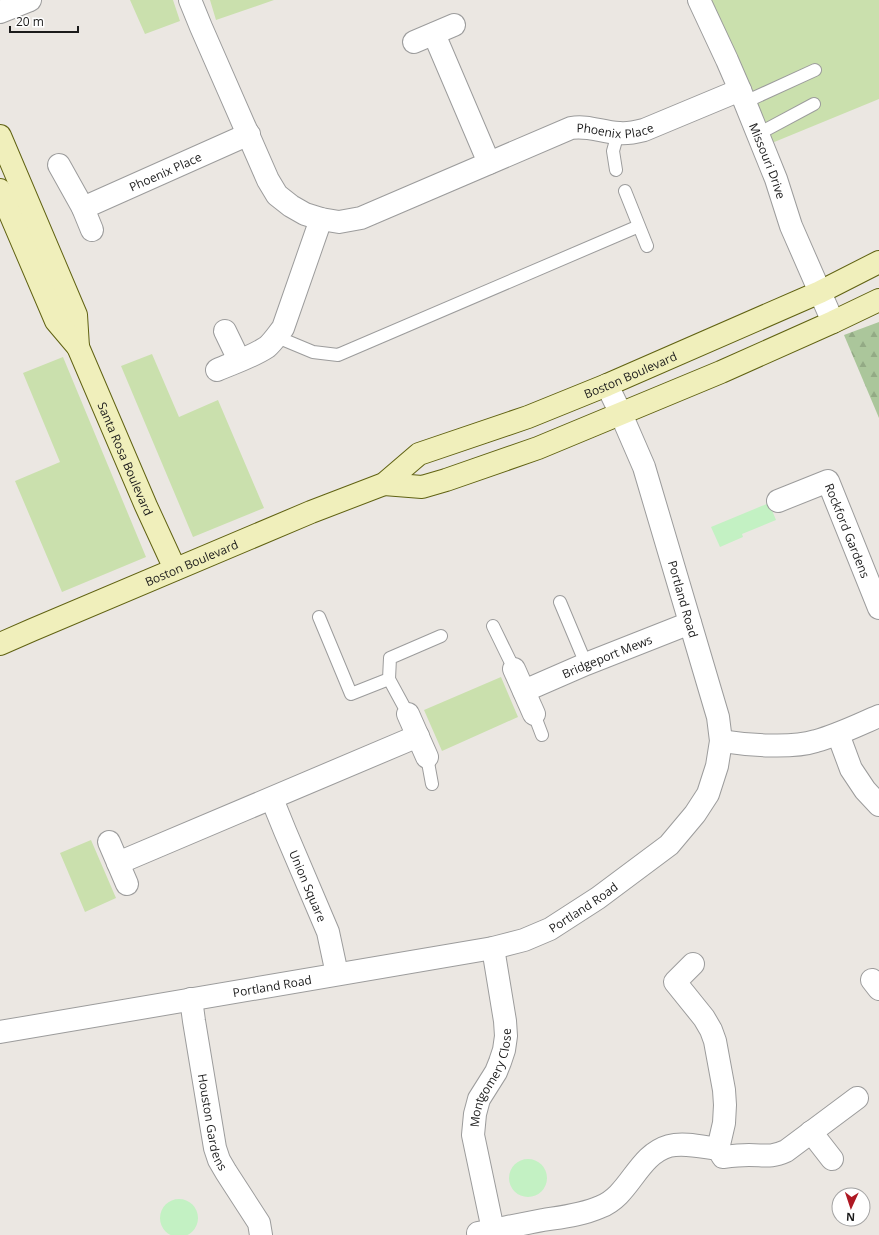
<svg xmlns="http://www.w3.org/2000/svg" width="879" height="1235" font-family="'Open Sans',sans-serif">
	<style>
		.grass { fill: #cae0ad }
		.forest { fill: url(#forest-firs) }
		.park { fill: #c3f1c3 }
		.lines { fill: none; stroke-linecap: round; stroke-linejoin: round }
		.lane-casing { stroke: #9c9c9c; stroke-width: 14 }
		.street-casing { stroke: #9c9c9c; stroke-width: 24 }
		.secondary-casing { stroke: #606212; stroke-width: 24 }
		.lane { stroke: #fff; stroke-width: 12 }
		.street { stroke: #fff; stroke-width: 22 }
		.secondary { stroke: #f0efbb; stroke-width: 22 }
		.labels { text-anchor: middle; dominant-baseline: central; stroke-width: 3; stroke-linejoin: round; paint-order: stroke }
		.street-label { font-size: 12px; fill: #1b1b1b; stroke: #fff }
	</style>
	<defs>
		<pattern id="forest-firs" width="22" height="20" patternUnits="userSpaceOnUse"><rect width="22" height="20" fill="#abc69b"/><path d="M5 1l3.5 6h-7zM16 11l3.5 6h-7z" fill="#93aa85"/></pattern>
	</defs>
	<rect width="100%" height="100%" fill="#ebe7e2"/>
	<path class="grass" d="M 130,0 L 173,0 L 180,21 L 145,34 Z
		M 210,0 L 274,0 L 216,20 Z
		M 705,0 L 879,0 L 879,99 L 767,145 Z
		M 152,354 L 179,417 L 218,400 L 264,508 L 193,537 L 121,366 Z
		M 63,357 L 146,557 L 62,592 L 15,481 L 60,462 L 23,373 Z
		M 501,677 L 518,717 L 442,751 L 424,710 Z
		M 91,840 L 116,898 L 85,912 L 60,853 Z"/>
	<path class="forest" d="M 879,322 L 879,418 L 844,335 Z"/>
	<path class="park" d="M 769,503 L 776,520 L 742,534 L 743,537 L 720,547 L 711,527 Z
		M509 1178a19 19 0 1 1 38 0a19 19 0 1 1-38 0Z
		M160 1218a19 19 0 1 1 38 0a19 19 0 1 1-38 0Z"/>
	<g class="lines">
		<g class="lane-casing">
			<path id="lane" d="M 745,102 L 815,70
				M 758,134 L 814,104
				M 616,170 L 613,151 L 618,133
				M 625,191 L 647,246
				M 277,337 L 313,352 L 338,355 L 639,226
				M 560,602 L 586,664
				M 319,617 L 351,694 L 389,679 L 408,714
				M 493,626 L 514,669
				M 389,679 L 390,658 L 441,636
				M 534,714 L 542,735
				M 427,757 L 432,784"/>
		</g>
		<g class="street-casing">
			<g id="street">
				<path id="s1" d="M 190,0 L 201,27 L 268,180 L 277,195 L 291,206 L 305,214 L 321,219 L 339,222 L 361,218 L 571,128 C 588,125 601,132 619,133 C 628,134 636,132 644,130 L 740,90"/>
				<path id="s2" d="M 699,0 L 727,60 L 740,90 L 776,179 L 791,226 L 833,322"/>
				<path d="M 0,12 L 30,0"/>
				<path d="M 434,34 L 489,163"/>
				<path d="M 414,42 L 454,25"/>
				<path d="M 59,165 L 83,208 L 92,230"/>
				<path id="s3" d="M 83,208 L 249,134"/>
				<path d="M 225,331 L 239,360"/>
				<path d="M 217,370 C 233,363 252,357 267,347 C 273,342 278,334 283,328 L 321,219"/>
				<path id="s4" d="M 778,501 L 828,481 L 879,608"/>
				<path d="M 514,669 L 534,714"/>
				<path id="s5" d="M 524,691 L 586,664 L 690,623"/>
				<path d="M 408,714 L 427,757"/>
				<path d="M 838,734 L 851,769 L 865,790 L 879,805"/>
				<path d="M 721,741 C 747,745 791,749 816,741 C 838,735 858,725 879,716"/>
				<path id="s6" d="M 272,799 L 285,831 L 328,932 L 337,974"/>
				<path d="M 109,842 L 127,884"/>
				<path d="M 118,863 L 418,736"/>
				<path d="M 693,964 L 675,982 L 704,1018 L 711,1030 L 715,1041 L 724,1090 L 725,1105 L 724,1123 L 718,1149"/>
				<path d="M 872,980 L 879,989"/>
				<path id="s7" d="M 191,999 L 194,1021 L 215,1148 L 219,1160 L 226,1172 L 259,1223 L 261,1235"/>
				<path id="s8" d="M 0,1032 L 493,948 L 524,940 L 550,929 L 598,898 L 669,845 L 695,814 L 708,794 L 717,766 L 721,741 L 718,717 L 644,467 L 621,414 L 607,385"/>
				<path d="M 811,1132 L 832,1159"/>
				<path id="s9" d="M 493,1230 L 473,1135 L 475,1114 L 479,1099 L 496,1072 L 500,1062 L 504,1050 L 506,1036 L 505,1021 L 493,948"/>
				<path d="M 478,1233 C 499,1229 521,1224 543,1220 C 562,1217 582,1215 600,1207 C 630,1196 637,1155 669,1146 C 684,1142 703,1147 718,1149 L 723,1157 C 731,1156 740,1155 749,1155 C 765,1155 770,1158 786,1151 L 857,1098"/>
			</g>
		</g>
		<g class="secondary-casing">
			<g id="secondary">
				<path d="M 0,136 L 76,315 L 78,347"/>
				<path id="s10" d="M 0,190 L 56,321 L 78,347 L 146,506 L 175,569"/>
				<path d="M 384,484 L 422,487 L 446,480 L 538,448 L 721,372 L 833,322 L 879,300"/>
				<path id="s11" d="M 0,644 L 32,630 L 311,512 L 384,484 L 419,454 L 528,417 L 607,385 L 820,292 L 879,262"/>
			</g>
		</g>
		<use href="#lane" class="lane"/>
		<use href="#street" class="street"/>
		<use href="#secondary" class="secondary"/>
	</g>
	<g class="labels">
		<g class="street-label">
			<text stroke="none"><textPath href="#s1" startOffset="578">Phoenix Place</textPath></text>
			<text stroke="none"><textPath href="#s2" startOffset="175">Missouri Drive</textPath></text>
			<text stroke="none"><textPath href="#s3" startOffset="90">Phoenix Place</textPath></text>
			<text stroke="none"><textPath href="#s11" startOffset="688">Boston Boulevard</textPath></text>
			<text stroke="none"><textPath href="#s10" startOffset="298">Santa Rosa Boulevard</textPath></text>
			<text stroke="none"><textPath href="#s4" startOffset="107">Rockford Gardens</textPath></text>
			<text stroke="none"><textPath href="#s11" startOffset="208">Boston Boulevard</textPath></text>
			<text transform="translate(683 599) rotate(74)">Portland Road</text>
			<text stroke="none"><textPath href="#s5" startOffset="90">Bridgeport Mews</textPath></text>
			<text stroke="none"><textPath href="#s6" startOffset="94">Union Square</textPath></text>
			<text stroke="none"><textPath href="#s8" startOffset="600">Portland Road</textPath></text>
			<text stroke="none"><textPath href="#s8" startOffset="276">Portland Road</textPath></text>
			<text stroke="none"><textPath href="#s9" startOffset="158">Montgomery Close</textPath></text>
			<text stroke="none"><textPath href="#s7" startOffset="125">Houston Gardens</textPath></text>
		</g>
	</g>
	<g transform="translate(851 1207) rotate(183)"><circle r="19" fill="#ffffff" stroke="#a4a4a4"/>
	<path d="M0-3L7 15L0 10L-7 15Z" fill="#ae1823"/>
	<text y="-6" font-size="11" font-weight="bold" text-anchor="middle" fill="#1b1b1b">N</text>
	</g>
	<path d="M10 26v6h68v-6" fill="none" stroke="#1b1b1b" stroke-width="2"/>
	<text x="16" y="26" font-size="12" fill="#1b1b1b" stroke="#ffffff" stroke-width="3" paint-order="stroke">20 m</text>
</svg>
